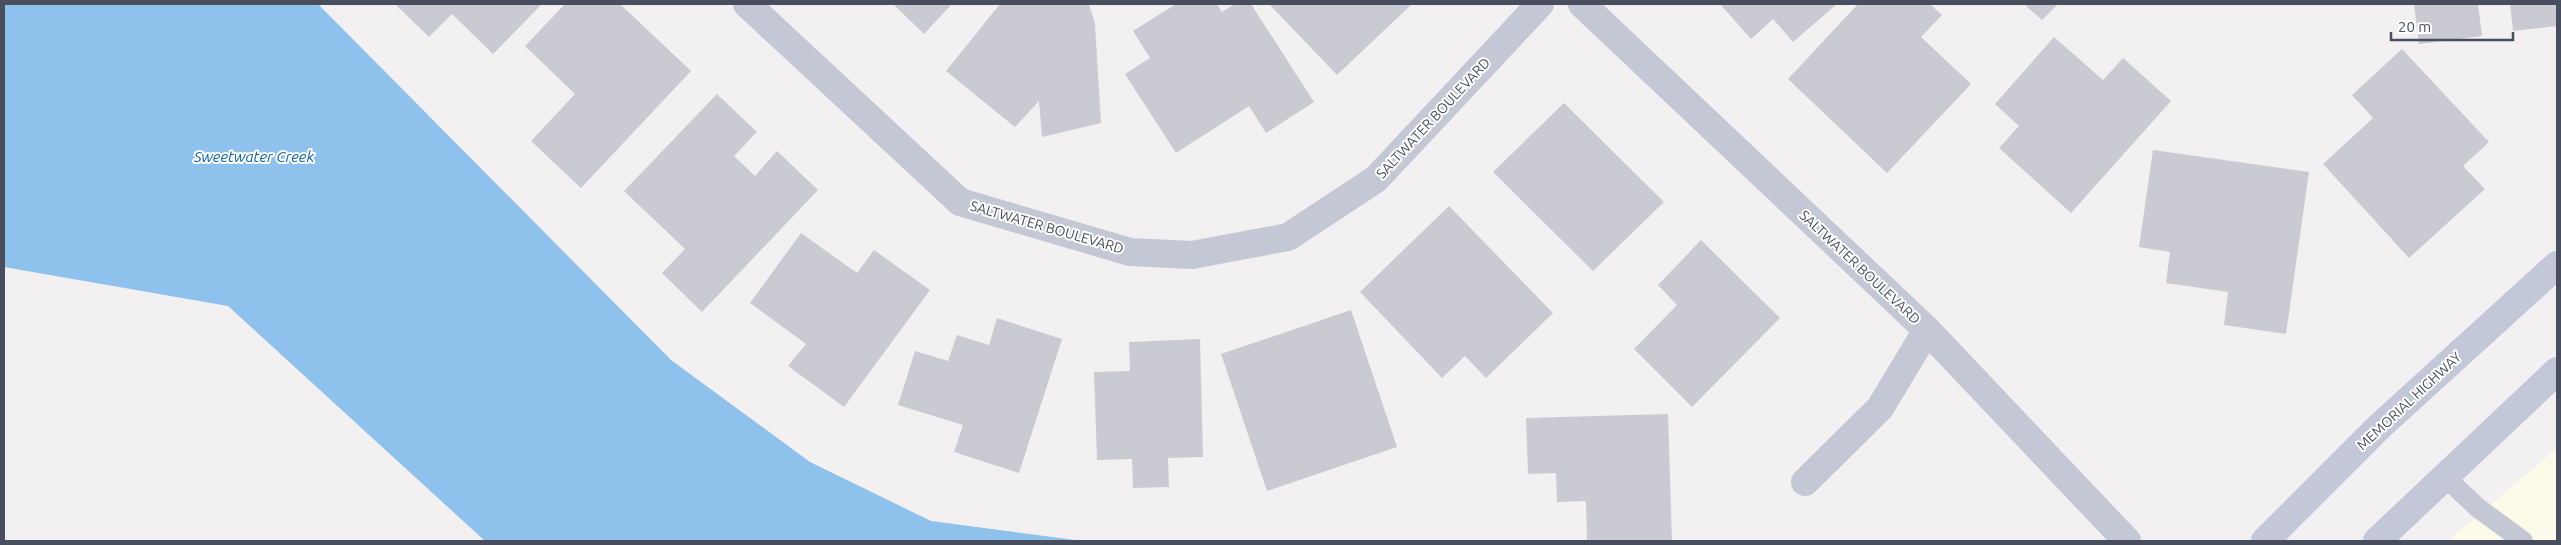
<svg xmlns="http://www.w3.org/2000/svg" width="2561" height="545" font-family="Ubuntu,sans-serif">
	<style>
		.commercial { fill: #fcfbea }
		.water { fill: #8ec1eb }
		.building { fill: #cacbd2 }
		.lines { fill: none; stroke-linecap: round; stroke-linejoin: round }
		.service { stroke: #c4c8d4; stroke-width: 20 }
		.minor { stroke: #c4c8d4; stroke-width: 28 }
		.secondary { stroke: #c3c8d8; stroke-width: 28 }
		.labels { text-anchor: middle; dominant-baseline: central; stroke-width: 4; stroke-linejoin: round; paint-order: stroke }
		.street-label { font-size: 14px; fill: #484e5d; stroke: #fff }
		.water-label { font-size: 15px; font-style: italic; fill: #0f63a9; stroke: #fff }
	</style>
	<rect width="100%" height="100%" fill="#f2f0f0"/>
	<path class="commercial" d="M 2557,448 L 2557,541 L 2448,541 Z"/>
	<path class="water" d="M 4,4 L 318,4 L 671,360 L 810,462 L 931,521 L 1083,541 L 485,541 L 228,306 L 4,267 Z"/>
	<path class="building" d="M 395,4 L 542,4 L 493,54 L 452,14 L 429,37 Z
		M 565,4 L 620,4 L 691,71 L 581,188 L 531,141 L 575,94 L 525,46 Z
		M 893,4 L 952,4 L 924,34 Z
		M 1000,4 L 1089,4 L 1095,24 L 1101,123 L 1042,137 L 1039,101 L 1015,127 L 946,71 Z
		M 1176,4 L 1217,4 L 1222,12 L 1235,4 L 1251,4 L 1314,102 L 1266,133 L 1249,106 L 1176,153 L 1125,74 L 1150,58 L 1133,31 Z
		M 1269,4 L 1412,4 L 1337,75 Z
		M 1720,4 L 1837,4 L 1793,42 L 1773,19 L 1751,39 Z
		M 1858,4 L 1930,4 L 1942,15 L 1921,37 L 1971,84 L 1887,173 L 1788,79 Z
		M 2024,4 L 2058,4 L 2042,20 Z
		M 2414,4 L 2478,4 L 2482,36 L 2419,44 Z
		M 2510,4 L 2557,4 L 2557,26 L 2513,31 Z
		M 2054,37 L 2103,80 L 2123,58 L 2171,101 L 2071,213 L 1999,148 L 2019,126 L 1995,104 Z
		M 2402,49 L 2489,142 L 2463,166 L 2485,189 L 2409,258 L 2323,164 L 2373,118 L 2352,95 Z
		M 717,94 L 757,132 L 734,156 L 755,176 L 777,151 L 818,190 L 702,312 L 662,273 L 685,249 L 624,191 Z
		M 1564,103 L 1664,202 L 1593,271 L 1493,172 Z
		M 2153,150 L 2309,172 L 2286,334 L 2224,325 L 2228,292 L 2166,283 L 2170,252 L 2139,247 Z
		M 1449,206 L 1553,313 L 1486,378 L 1465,356 L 1442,378 L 1360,292 Z
		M 801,233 L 857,273 L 874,250 L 930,290 L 844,407 L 788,366 L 806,344 L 750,303 Z
		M 1701,240 L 1780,318 L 1692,407 L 1634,349 L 1677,305 L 1658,285 Z
		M 1351,310 L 1397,447 L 1267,491 L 1221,354 Z
		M 997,318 L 1062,339 L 1019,473 L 954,452 L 963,425 L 898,405 L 915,351 L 948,361 L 957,335 L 989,345 Z
		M 1200,339 L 1203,457 L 1168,458 L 1169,487 L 1133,488 L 1132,459 L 1097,460 L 1094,372 L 1130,371 L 1129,342 Z
		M 1668,414 L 1672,541 L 1587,541 L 1586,501 L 1557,502 L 1556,473 L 1528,474 L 1526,418 Z"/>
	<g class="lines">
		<path class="service" d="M 2444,476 L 2478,508 L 2523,541"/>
		<path class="minor" d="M 747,4 L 960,202 L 1130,252 L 1192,255 L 1288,237 L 1376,179 L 1540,4
			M 1582,4 L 1927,330 L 2127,541
			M 1805,482 L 1880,408 L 1927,330"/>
		<path class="secondary" d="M 2265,541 L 2380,426 L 2557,265
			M 2377,541 L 2557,371"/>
	</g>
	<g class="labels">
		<g class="street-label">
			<text transform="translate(1433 118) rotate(-47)">SALTWATER BOULEVARD</text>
			<text transform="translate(1047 227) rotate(16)">SALTWATER BOULEVARD</text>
			<text transform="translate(1860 267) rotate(43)">SALTWATER BOULEVARD</text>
			<text transform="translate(2409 401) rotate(-43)">MEMORIAL HIGHWAY</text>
		</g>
		<g class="water-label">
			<text x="254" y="156">Sweetwater Creek</text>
		</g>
	</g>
	<rect width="2561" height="545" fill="none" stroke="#484e5d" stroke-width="10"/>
	<path d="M2391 32v8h122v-8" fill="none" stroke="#484e5d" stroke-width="2.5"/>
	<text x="2398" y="32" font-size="15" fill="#484e5d" stroke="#ffffff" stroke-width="4" paint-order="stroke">20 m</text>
</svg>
